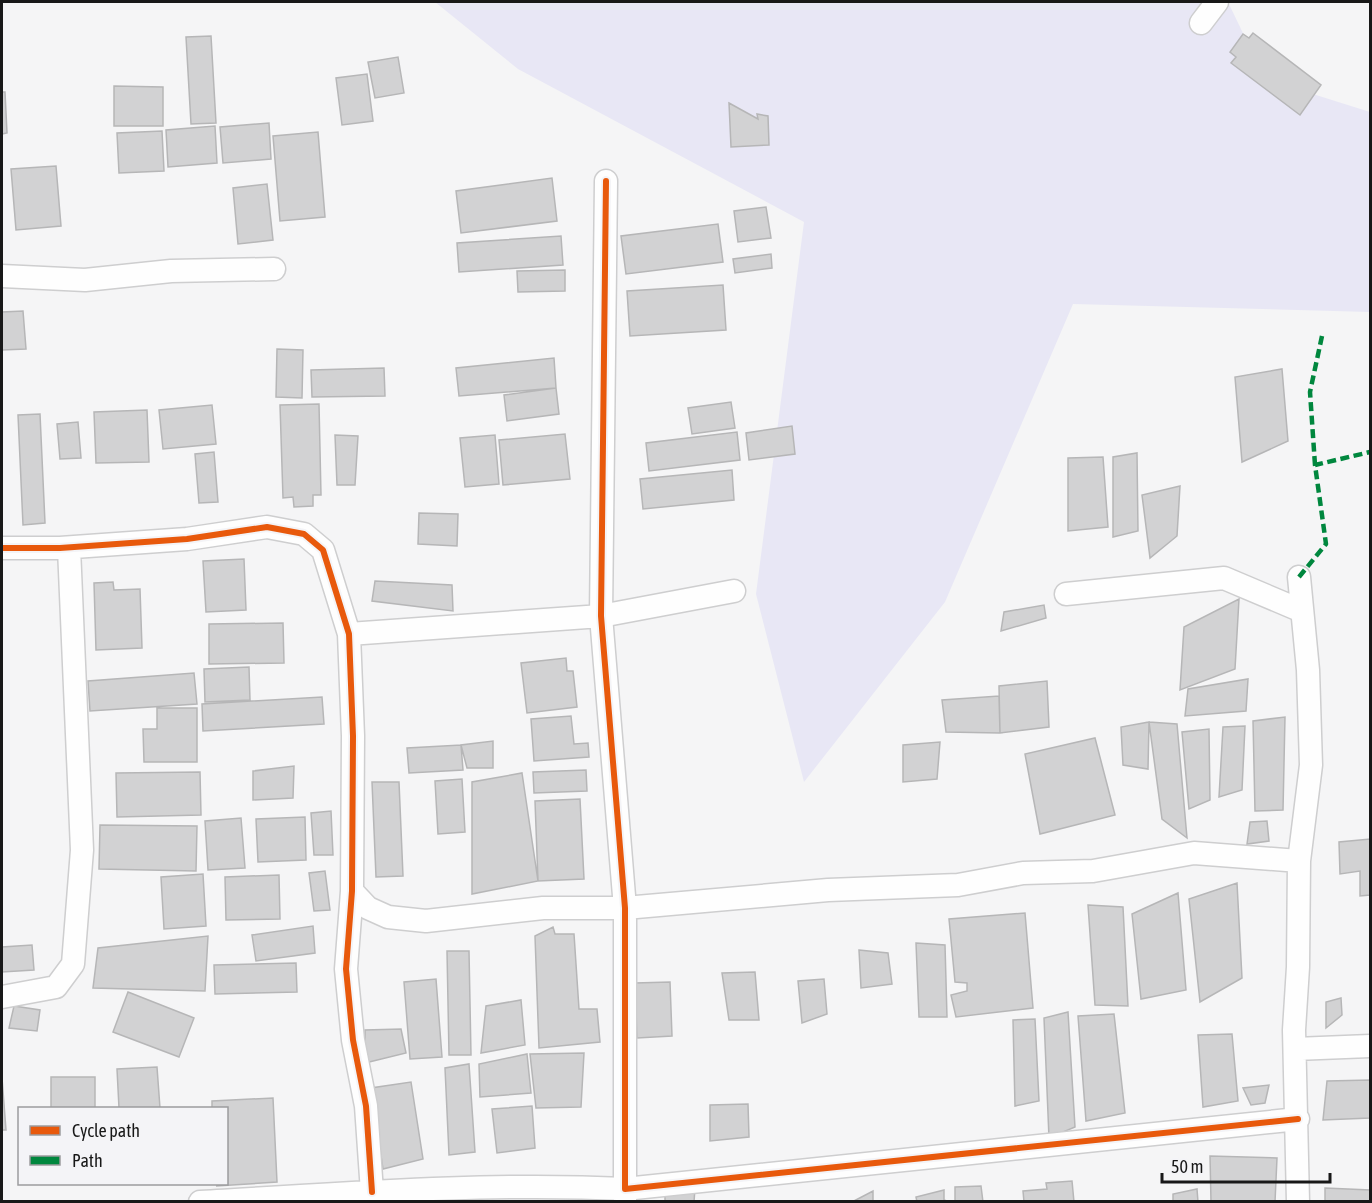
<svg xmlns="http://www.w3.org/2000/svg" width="1372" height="1203" font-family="'Asap Condensed',sans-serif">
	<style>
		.green { fill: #e8e7f5 }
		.building { fill: #d2d2d3; stroke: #b6b6b7; stroke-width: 1.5 }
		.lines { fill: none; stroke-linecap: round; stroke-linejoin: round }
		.minor-casing { stroke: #cececf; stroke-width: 25 }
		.minor { stroke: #fefefe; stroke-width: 22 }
		.quiet { stroke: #00873e; stroke-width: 4.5; stroke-dasharray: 9 4.5; stroke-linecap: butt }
		.cycleway-casing { stroke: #f4f4f7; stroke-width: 10 }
		.cycleway { stroke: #e8590c; stroke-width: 6 }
	</style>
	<rect width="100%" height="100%" fill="#f5f5f6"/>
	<path class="green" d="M 435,2 L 1228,2 L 1265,79 L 1370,112 L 1370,312 L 1073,304 L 945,602 L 804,782 L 756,594 L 804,222 L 518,69 Z"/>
	<path class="building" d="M 1253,33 L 1321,85 L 1300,115 L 1231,63 L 1236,57 L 1230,52 L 1243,34 L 1249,38 Z
		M 211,36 L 216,123 L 191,124 L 186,37 Z
		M 398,57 L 404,93 L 375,98 L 368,62 Z
		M 367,74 L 373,121 L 342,125 L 336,78 Z
		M 114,86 L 163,87 L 163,126 L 114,126 Z
		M 2,92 L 5,92 L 7,133 L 2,134 Z
		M 729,103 L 758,119 L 757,114 L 768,116 L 769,145 L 731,147 Z
		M 269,123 L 271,159 L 223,163 L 220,127 Z
		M 215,126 L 217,163 L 168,167 L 166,130 Z
		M 162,131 L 164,171 L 119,173 L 117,133 Z
		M 318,132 L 325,217 L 280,221 L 273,136 Z
		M 56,166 L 61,226 L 16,230 L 11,169 Z
		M 552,178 L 557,221 L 461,233 L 456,191 Z
		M 267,184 L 273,240 L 238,244 L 233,188 Z
		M 766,207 L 771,238 L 738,242 L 734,211 Z
		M 718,224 L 723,262 L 626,274 L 621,236 Z
		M 561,236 L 563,265 L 459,272 L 457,243 Z
		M 771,254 L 772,268 L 735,273 L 733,259 Z
		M 565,270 L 565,291 L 518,292 L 517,271 Z
		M 723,285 L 726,330 L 630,336 L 627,291 Z
		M 23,311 L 26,349 L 2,350 L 2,312 Z
		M 277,349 L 303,350 L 302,398 L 276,397 Z
		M 554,358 L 556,388 L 459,396 L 456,368 Z
		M 384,368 L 385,396 L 312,397 L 311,370 Z
		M 1282,369 L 1288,441 L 1242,462 L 1235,377 Z
		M 556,388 L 559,414 L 507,421 L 504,395 Z
		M 731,402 L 735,428 L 692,434 L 688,408 Z
		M 319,404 L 321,495 L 313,495 L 313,506 L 294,507 L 293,497 L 283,498 L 280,405 Z
		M 212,405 L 216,444 L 163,449 L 159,410 Z
		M 147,410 L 149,462 L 96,463 L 94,412 Z
		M 40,414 L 45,523 L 23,525 L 18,415 Z
		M 78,422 L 81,458 L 60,459 L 57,424 Z
		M 792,426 L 795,454 L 749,460 L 746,433 Z
		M 737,432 L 740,460 L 649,471 L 646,443 Z
		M 565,434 L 570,479 L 503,485 L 499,440 Z
		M 335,435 L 358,436 L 355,485 L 337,485 Z
		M 495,435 L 499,484 L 465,487 L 460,438 Z
		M 214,452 L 218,502 L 199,503 L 195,454 Z
		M 1137,453 L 1138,531 L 1113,537 L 1113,457 Z
		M 1103,457 L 1108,527 L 1068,531 L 1068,458 Z
		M 732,470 L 734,500 L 643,509 L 640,479 Z
		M 1180,486 L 1177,536 L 1150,558 L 1142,495 Z
		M 419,513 L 458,514 L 457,546 L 418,544 Z
		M 244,559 L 246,610 L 206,612 L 203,561 Z
		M 375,581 L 452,585 L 453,611 L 372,601 Z
		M 113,582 L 114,590 L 140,589 L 142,648 L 96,650 L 94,583 Z
		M 1239,599 L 1235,669 L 1180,690 L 1184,627 Z
		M 1044,605 L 1046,618 L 1001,631 L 1004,612 Z
		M 283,623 L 284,663 L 209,664 L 209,624 Z
		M 566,658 L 567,671 L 573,671 L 577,707 L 527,713 L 521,663 Z
		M 249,667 L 250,700 L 205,702 L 204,669 Z
		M 194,673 L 197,704 L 90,711 L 88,681 Z
		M 1248,679 L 1246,711 L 1185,716 L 1188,689 Z
		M 1047,681 L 1049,727 L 1000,733 L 999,686 Z
		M 999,696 L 1000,733 L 946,732 L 942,700 Z
		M 322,697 L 324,724 L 203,731 L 202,704 Z
		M 157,708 L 197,708 L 197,762 L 144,762 L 143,729 L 157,729 Z
		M 571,716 L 574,744 L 588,743 L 589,757 L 534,761 L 531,719 Z
		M 1285,717 L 1283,810 L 1255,811 L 1253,721 Z
		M 1149,722 L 1148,769 L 1123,765 L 1121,727 Z
		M 1149,722 L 1177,724 L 1187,838 L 1162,819 Z
		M 1245,726 L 1242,790 L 1219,797 L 1223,727 Z
		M 1209,729 L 1210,800 L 1189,809 L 1182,732 Z
		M 1095,738 L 1115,815 L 1040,834 L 1025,754 Z
		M 493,741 L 493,768 L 467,768 L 461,745 Z
		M 940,742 L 937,779 L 903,782 L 903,745 Z
		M 461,745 L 463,770 L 409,773 L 407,748 Z
		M 294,766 L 293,798 L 253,800 L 253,771 Z
		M 586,770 L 587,791 L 534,793 L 533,772 Z
		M 200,772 L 201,815 L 117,817 L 116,773 Z
		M 522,773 L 538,881 L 472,894 L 472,782 Z
		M 462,779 L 465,832 L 438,834 L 435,781 Z
		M 372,782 L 399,782 L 403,876 L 376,877 Z
		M 580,799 L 584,879 L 538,881 L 535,801 Z
		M 331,811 L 333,855 L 314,855 L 311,813 Z
		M 305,817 L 306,860 L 258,862 L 256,819 Z
		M 241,818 L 245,868 L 208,870 L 205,821 Z
		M 1267,821 L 1269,841 L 1247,844 L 1250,822 Z
		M 100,825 L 197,826 L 196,871 L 99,869 Z
		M 1370,839 L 1370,895 L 1360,896 L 1360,871 L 1340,874 L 1339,842 Z
		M 325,871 L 330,910 L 314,911 L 309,873 Z
		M 203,874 L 206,926 L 164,929 L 161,877 Z
		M 279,875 L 280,919 L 226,920 L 225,877 Z
		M 1237,883 L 1242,978 L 1200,1002 L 1189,899 Z
		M 1178,893 L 1186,990 L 1141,999 L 1132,914 Z
		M 1088,905 L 1123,907 L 1128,1006 L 1095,1005 Z
		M 1025,913 L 1033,1008 L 956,1017 L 951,995 L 967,991 L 967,983 L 955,982 L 949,919 Z
		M 313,926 L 315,953 L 256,961 L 252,935 Z
		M 553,927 L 555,934 L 574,934 L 579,1009 L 597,1009 L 600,1042 L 539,1048 L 535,936 Z
		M 208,936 L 205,991 L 93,988 L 98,948 Z
		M 916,943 L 945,945 L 947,1017 L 919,1017 Z
		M 32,945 L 34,970 L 2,972 L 2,947 Z
		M 859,950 L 888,953 L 892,984 L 861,988 Z
		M 447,951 L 469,951 L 471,1055 L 449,1055 Z
		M 296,963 L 297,992 L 215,994 L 214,965 Z
		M 755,972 L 759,1020 L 729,1020 L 722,973 Z
		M 436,979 L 442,1057 L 410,1059 L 404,982 Z
		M 824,979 L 827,1014 L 802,1023 L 798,981 Z
		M 670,982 L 672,1036 L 637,1038 L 635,983 Z
		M 128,992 L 194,1018 L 179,1057 L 113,1032 Z
		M 1341,998 L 1342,1015 L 1326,1028 L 1326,1002 Z
		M 521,1000 L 525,1045 L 481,1053 L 486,1006 Z
		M 14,1006 L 40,1010 L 37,1031 L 9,1028 Z
		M 1068,1012 L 1075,1127 L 1049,1138 L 1044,1018 Z
		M 1114,1014 L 1125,1113 L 1086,1121 L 1078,1016 Z
		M 1035,1019 L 1039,1101 L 1015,1106 L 1013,1020 Z
		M 401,1029 L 406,1053 L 365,1063 L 365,1030 Z
		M 1232,1034 L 1238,1101 L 1203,1107 L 1198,1035 Z
		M 584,1053 L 581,1107 L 536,1108 L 530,1054 Z
		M 527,1054 L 531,1093 L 480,1097 L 479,1064 Z
		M 469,1064 L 475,1152 L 449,1155 L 445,1068 Z
		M 157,1067 L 160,1108 L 119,1108 L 117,1069 Z
		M 51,1077 L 95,1077 L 95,1108 L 51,1108 Z
		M 2,1078 L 6,1130 L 2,1130 Z
		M 1370,1080 L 1370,1118 L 1323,1120 L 1327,1081 Z
		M 411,1082 L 423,1159 L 383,1169 L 371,1088 Z
		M 1269,1085 L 1265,1103 L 1251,1105 L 1243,1088 Z
		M 273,1098 L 277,1182 L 216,1186 L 226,1184 L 226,1108 L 212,1108 L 212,1101 Z
		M 748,1104 L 749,1137 L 710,1141 L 710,1105 Z
		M 532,1106 L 535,1148 L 497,1153 L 492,1109 Z
		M 1210,1156 L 1277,1158 L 1275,1202 L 1211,1202 Z
		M 1072,1181 L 1074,1202 L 1024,1202 L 1023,1191 L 1047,1189 L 1046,1183 Z
		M 981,1186 L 983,1202 L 955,1202 L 955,1187 Z
		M 695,1188 L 694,1202 L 665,1202 L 665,1194 Z
		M 1325,1188 L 1370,1190 L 1370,1202 L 1325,1202 Z
		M 1197,1189 L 1198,1202 L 1173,1202 L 1173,1194 Z
		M 944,1190 L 944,1200 L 950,1202 L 917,1202 L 916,1197 Z
		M 873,1191 L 873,1202 L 852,1202 Z"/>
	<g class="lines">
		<g class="minor-casing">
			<path id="minor" d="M 1201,23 L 1217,2
				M 606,181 L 601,616 L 625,908 L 625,1189 L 1298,1119
				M 2,276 L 85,280 L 171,271 L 274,269
				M 2,548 L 60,548 L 187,539 L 267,527 L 304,534 L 323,550 L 349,634 L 353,736 L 352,891 L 346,969 L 353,1040 L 366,1106 L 372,1192
				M 1066,594 L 1224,578 L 1302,611
				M 349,634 L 601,616 L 734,591
				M 352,891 L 368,908 L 388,917 L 426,921 L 543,908 L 625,908 L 828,890 L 958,885 L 1023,873 L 1093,871 L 1194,853 L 1299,861
				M 2,997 L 56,987 L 73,964 L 82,850 L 69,548
				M 1295,1049 L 1370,1046
				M 200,1202 C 341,1194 484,1182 625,1189 L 625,1202
				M 1298,1202 L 1294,1030 L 1298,967 L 1299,861 L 1311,765 L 1308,670 L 1299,577"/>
		</g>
		<use href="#minor" class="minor"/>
		<path class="quiet" d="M 1315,465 L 1310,392 L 1322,336
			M 1299,577 L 1326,544 L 1315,465 L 1370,452"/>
		<g class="cycleway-casing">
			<path id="cycleway" d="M 606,181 L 601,616 L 625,908 L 625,1189 L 1298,1119
				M 2,548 L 60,548 L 187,539 L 267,527 L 304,534 L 323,550 L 349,634 L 353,736 L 352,891 L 346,969 L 353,1040 L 366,1106 L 372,1192"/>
		</g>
		<use href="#cycleway" class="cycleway"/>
	</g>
	<rect width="1372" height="1203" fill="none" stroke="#181818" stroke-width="6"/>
	<rect x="18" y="1107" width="210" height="78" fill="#f4f4f7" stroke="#9c9c9e" stroke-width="1.5"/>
	<rect x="30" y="1126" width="30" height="9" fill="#e8590c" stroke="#9c9c9e" stroke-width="1.5"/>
	<text x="72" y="1137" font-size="18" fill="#181818">Cycle path</text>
	<rect x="30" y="1156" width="30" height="9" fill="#00873e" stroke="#9c9c9e" stroke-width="1.5"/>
	<text x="72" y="1167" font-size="18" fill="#181818">Path</text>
	<path d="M1162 1173v9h168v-9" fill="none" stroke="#181818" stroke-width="3"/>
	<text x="1171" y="1173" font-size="18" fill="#181818" stroke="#f4f4f7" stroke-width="4.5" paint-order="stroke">50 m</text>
</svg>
